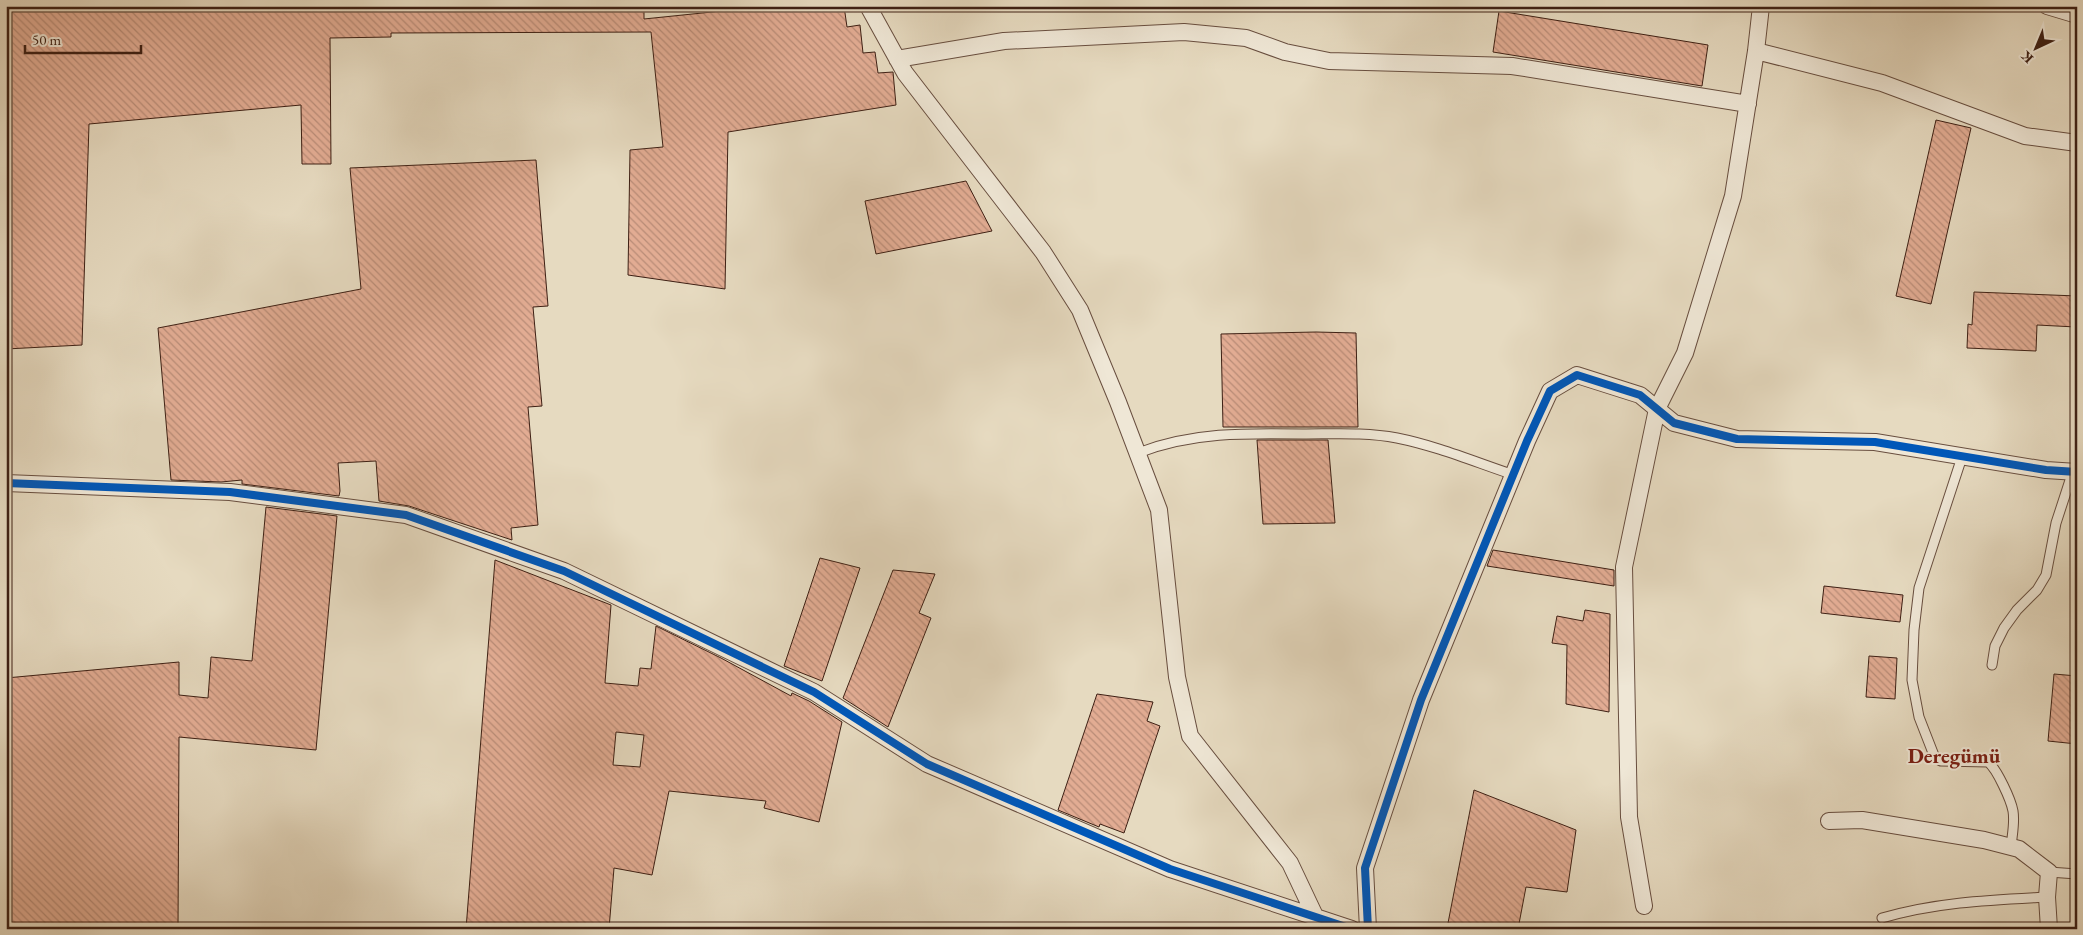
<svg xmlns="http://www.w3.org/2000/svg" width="2083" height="935" font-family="'EB Garamond',serif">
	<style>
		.building { fill: url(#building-back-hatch); stroke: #3e2014; fill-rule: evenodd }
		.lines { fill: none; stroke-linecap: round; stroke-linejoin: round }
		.service-casing { stroke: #684e3f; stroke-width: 11 }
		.minor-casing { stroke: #684e3f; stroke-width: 18 }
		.service { stroke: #efe7d6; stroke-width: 9 }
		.minor { stroke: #efe7d6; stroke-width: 16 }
		.cycleway-casing { stroke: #efe7d6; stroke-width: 11 }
		.cycleway { stroke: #0057b8; stroke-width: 8 }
		.labels { text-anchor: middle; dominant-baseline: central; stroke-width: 4; stroke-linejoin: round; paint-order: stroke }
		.quarter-label { font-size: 21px; font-weight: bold; fill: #7a1f14; stroke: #efe7d6 }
	</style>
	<defs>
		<pattern id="building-back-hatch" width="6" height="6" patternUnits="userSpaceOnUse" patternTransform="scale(1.25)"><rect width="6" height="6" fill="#e2ac93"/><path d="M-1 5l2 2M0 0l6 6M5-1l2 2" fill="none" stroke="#b98c77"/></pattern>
	</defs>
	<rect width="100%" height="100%" fill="#e6dac0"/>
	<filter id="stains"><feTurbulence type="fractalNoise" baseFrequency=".004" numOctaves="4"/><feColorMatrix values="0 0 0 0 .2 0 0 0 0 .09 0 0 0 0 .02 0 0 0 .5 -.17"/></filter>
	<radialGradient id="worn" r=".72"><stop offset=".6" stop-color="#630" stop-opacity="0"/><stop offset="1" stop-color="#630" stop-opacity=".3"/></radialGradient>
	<path class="building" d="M 6,6 L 644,6 L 644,19 L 770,6 L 844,6 L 847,27 L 860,25 L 863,53 L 875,52 L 878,73 L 893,72 L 896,105 L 728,132 L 725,289 L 628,275 L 630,150 L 663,147 L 651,32 L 391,33 L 391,37 L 330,38 L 331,164 L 302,164 L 301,105 L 89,124 L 82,345 L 6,349 Z
		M 1499,11 L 1708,45 L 1702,86 L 1493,52 Z
		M 1936,120 L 1971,128 L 1931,304 L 1896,296 Z
		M 536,160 L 548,306 L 533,307 L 542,406 L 528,407 L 538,525 L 511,528 L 512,540 L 409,506 L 379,501 L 376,461 L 338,463 L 340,491 L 339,496 L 242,484 L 242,480 L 221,482 L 171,480 L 158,328 L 361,289 L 350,168 Z
		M 966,181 L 992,231 L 876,254 L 865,201 Z
		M 1974,292 L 2077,296 L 2076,327 L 2037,325 L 2036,351 L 1967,348 L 1968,324 L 1972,325 Z
		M 1316,332 L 1356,333 L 1358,427 L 1223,427 L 1221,334 Z
		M 1257,440 L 1328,440 L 1335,523 L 1263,524 Z
		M 266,507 L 337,516 L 316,750 L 179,737 L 178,929 L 6,929 L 6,678 L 179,662 L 179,695 L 208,698 L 211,657 L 252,661 Z
		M 1493,550 L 1614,570 L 1614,586 L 1487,566 Z
		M 820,558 L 860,568 L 822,681 L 784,666 Z
		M 495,560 L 611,605 L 605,683 L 638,686 L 640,668 L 651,669 L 656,626 L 721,658 L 791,696 L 792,693 L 809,701 L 842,722 L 819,822 L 764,808 L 766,801 L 669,791 L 652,875 L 614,868 L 609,929 L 466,929 ZM 616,732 L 644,735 L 640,767 L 613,765 Z
		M 893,570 L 935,574 L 919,613 L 931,618 L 888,727 L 843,698 Z
		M 1824,586 L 1903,595 L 1900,622 L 1821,613 Z
		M 1585,610 L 1610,614 L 1609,712 L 1566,704 L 1567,645 L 1552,643 L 1557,616 L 1583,621 Z
		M 1869,656 L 1897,658 L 1895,699 L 1866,697 Z
		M 2054,674 L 2077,676 L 2077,744 L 2048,741 Z
		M 1097,694 L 1153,702 L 1147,721 L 1160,726 L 1124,833 L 1100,824 L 1099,827 L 1058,810 Z
		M 1474,790 L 1576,830 L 1567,892 L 1526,887 L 1518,929 L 1491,929 L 1448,923 Z"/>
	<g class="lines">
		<g class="service-casing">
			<path id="service" d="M 1138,453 C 1191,432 1246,433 1303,434 C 1334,434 1366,432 1397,438 C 1437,446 1475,462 1514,475
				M 1962,457 L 1919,588 L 1914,630 L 1912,680 L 1919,717 L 1935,758 L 1941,761 L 1988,762 C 1997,769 2011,800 2013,811 C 2015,823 2012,835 2011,847
				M 1992,665 L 1995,646 L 2004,628 L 2017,610 L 2037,590 L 2046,575 L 2056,523 L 2073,471
				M 2049,872 L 2077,874
				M 1882,918 C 1937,902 1990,900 2047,897"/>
		</g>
		<g class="minor-casing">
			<path id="minor" d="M 868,6 L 905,73 L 1043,252 L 1080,310 L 1118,402 L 1159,510 L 1177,677 L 1190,736 L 1290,863 L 1316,918
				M 2047,6 L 2077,15
				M 1756,51 L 1882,83 L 2025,136 L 2077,143
				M 897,59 L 1004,41 L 1184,32 L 1246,38 L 1285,52 L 1329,61 L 1512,66 L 1748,104
				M 6,483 L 230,492 L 406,515 L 564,571 L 814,692 L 927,764 L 1170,869 L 1352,929
				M 1829,821 L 1862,820 L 1984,840 L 2019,849 L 2049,872 L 2047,897 L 2049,929
				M 1644,906 L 1629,817 L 1624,567 L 1657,409 L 1685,353 L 1733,196 L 1756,51 L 1761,6
				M 1368,929 L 1365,868 L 1421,700 L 1527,441 L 1550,391 L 1577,375 L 1640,395 L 1674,423 L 1737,439 L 1875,442 L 2046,470 L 2077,472"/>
		</g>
		<use href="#service" class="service"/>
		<use href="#minor" class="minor"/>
		<g class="cycleway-casing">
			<path id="cycleway" d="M 6,483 L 230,492 L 406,515 L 564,571 L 814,692 L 927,764 L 1170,869 L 1352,929
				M 1368,929 L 1365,868 L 1421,700 L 1527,441 L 1550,391 L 1577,375 L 1640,395 L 1674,423 L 1737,439 L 1875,442 L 2046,470 L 2077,472"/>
		</g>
		<use href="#cycleway" class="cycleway"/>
	</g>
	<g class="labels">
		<g class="quarter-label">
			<text x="1954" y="755">Deregümü</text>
		</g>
	</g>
	<rect width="2083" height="935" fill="none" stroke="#e6dac0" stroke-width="25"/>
	<rect x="8" y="8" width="2068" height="920" fill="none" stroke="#3e2014" stroke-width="2.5"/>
	<rect x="12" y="12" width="2058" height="910" fill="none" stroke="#3e2014"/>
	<g transform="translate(2036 48) rotate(224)" stroke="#efe7d6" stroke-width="4" paint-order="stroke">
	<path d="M0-4L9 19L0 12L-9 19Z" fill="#3e2014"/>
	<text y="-8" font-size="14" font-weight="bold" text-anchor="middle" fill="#3e2014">K</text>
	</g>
	<path d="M25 45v8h116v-8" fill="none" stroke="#3e2014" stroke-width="2.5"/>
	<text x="32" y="45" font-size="15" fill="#3e2014" stroke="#efe7d6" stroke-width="4" paint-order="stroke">50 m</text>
	<rect width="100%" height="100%" filter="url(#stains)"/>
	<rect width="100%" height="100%" fill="url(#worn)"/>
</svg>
